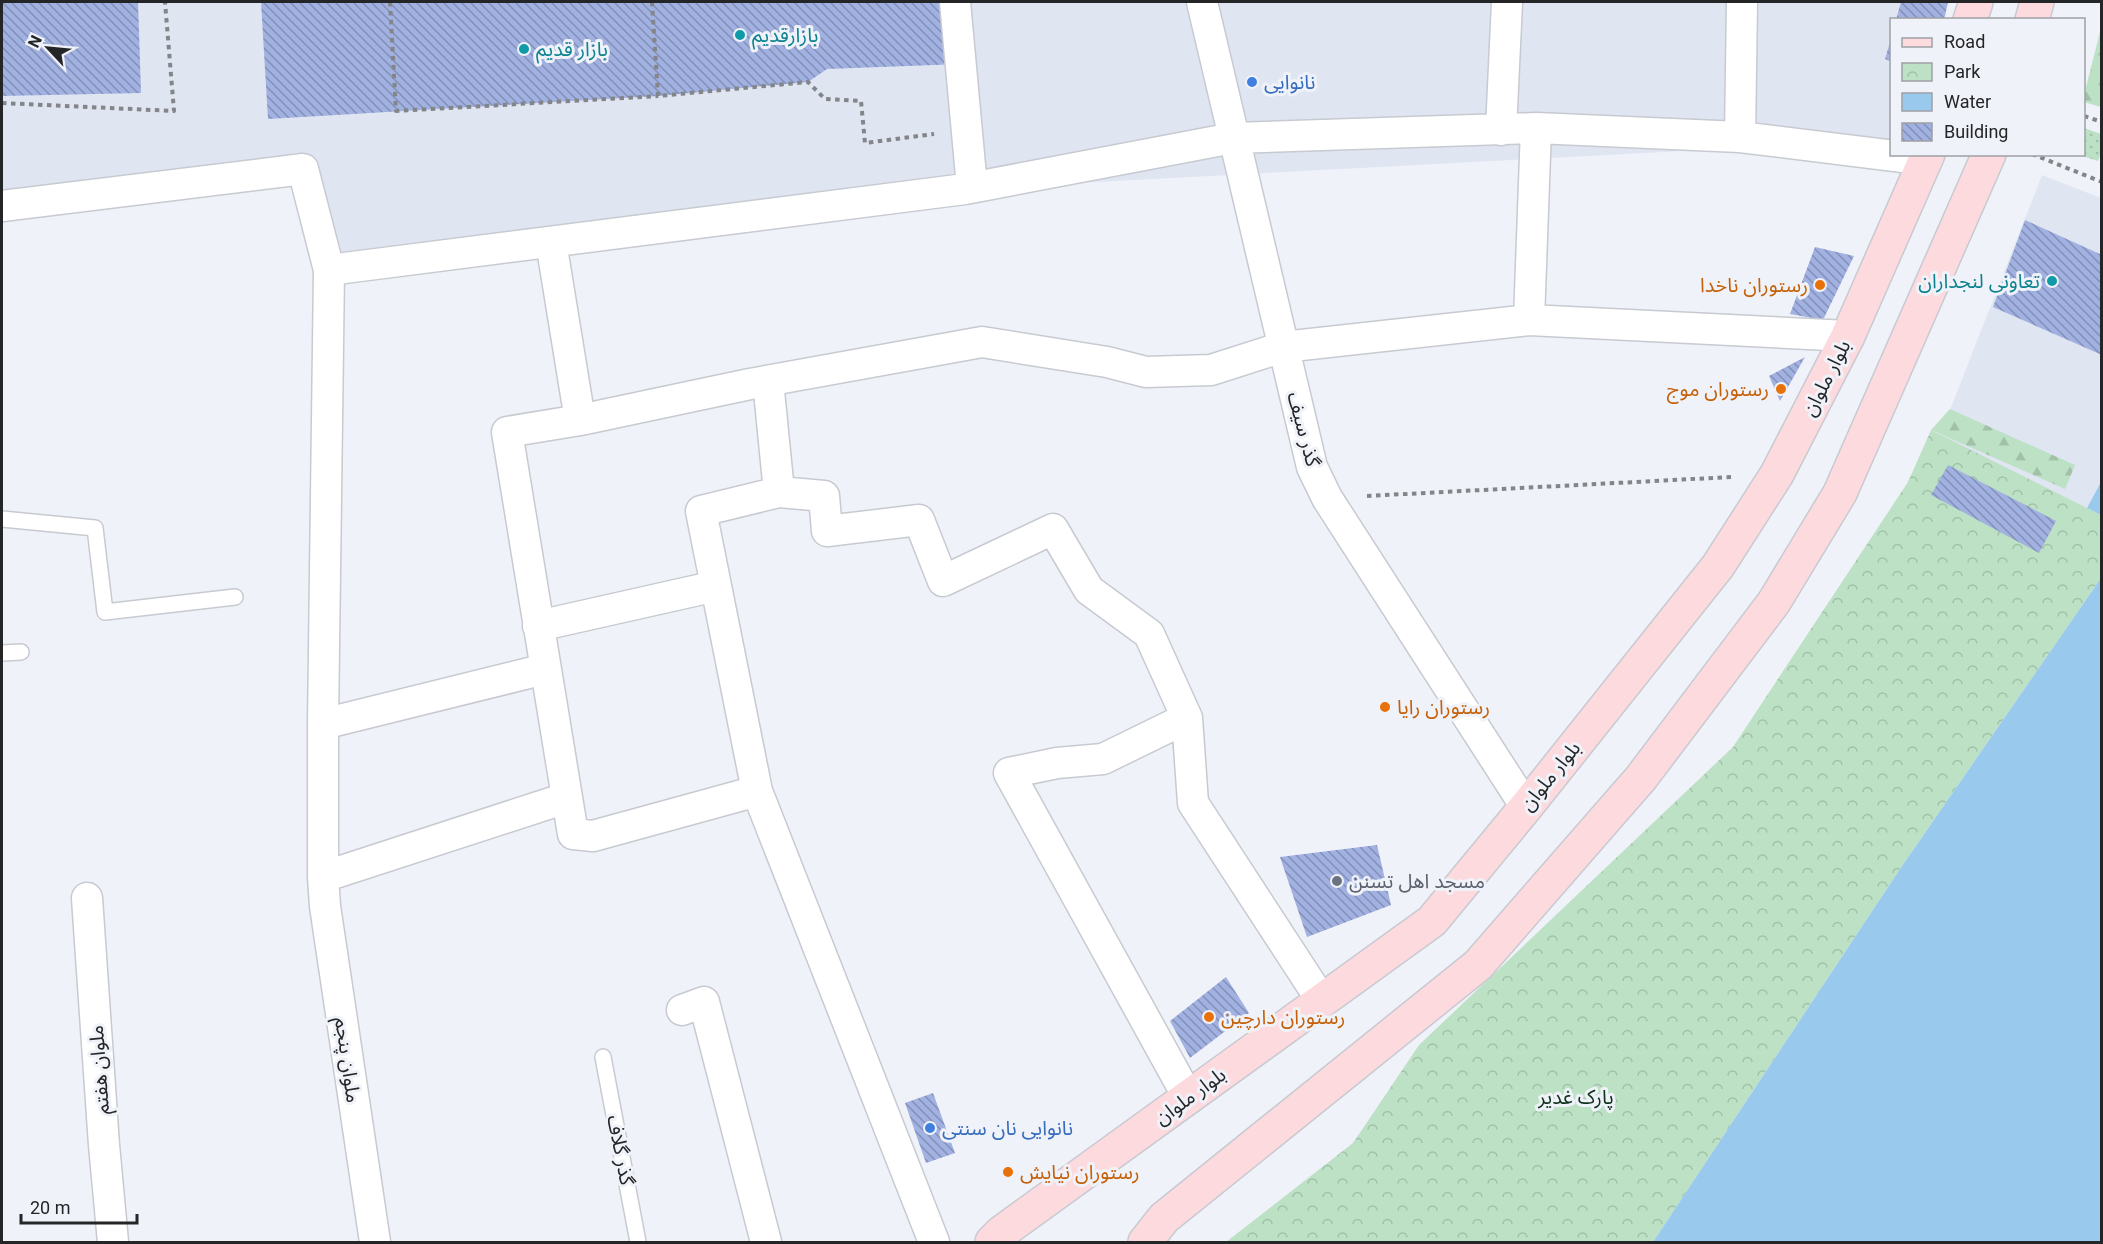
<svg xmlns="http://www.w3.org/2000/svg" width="2103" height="1244" font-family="Roboto,'Noto Sans Arabic',sans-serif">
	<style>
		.built { fill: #e0e5f2 }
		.grass { fill: url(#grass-dots) }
		.forest { fill: url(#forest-firs) }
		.park { fill: url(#park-crowns) }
		.water { fill: #9ac9ee }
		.building { fill: url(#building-back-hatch) }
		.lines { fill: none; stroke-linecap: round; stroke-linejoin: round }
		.service-casing { stroke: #c7cad0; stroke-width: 18 }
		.minor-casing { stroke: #c7cad0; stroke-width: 33 }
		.secondary-casing { stroke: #c7cad0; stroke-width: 36 }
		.path { stroke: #838589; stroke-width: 4; stroke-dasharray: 4.5 4.5; stroke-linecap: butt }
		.service { stroke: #fff; stroke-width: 15 }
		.minor { stroke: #fff; stroke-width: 30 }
		.secondary { stroke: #fddade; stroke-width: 33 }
		.culture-dot { fill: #0f9aa8; stroke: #f0f2f9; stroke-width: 2 }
		.shop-dot { fill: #3f7fe0; stroke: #f0f2f9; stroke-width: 2 }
		.food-dot { fill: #e8710a; stroke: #f0f2f9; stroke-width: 2 }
		.worship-dot { fill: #6b7280; stroke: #f0f2f9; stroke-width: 2 }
		.labels { text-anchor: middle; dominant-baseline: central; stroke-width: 6; stroke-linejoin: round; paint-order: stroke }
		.culture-label { font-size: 20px; fill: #0d838f; stroke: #f0f2f9; text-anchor: start }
		.shop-label { font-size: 20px; fill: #366cbe; stroke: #f0f2f9; text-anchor: start }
		.food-label { font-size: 20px; fill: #c56008; stroke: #f0f2f9; text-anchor: start }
		.street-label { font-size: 20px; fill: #242527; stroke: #f0f2f9 }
		.worship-label { font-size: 20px; fill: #5b616d; stroke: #f0f2f9; text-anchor: start }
		.park-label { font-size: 20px; fill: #0c321a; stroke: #f0f2f9 }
	</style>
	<defs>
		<pattern id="grass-dots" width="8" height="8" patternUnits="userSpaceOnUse" patternTransform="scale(1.5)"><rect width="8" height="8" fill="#bce1c5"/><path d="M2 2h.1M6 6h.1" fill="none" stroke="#a1c1a9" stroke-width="1.8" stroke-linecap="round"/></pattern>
		<pattern id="forest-firs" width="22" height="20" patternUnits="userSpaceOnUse" patternTransform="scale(1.5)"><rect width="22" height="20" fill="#bce1c5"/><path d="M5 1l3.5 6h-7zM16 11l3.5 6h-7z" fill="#a1c1a9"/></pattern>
		<pattern id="park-crowns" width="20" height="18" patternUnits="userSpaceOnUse" patternTransform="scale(1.5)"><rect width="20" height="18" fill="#bce1c5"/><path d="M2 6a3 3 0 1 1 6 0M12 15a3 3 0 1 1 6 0" fill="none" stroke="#a1c1a9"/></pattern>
		<pattern id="building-back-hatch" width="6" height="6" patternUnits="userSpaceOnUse" patternTransform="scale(1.5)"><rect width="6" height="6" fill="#a1b1e1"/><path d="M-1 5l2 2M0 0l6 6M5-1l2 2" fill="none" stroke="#8390b6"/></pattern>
	</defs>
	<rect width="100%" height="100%" fill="#f0f2f9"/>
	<path class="built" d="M 2,2 L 1948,2 L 1944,19 L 1892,20 L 1891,140 L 965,189 L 329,270 L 303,169 L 2,206 Z
		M 2042,175 L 2101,198 L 2102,482 L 2087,508 L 1939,438 Z"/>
	<path class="grass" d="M 2084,128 L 2101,134 L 2101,153 L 2098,161 L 2079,155 L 2084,154 Z"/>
	<path class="forest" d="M 2101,28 L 2102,106 L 2101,107 L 2084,102 L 2084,95 Z
		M 1950,409 L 2075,465 L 2065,489 L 1931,430 Z"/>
	<path class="park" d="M 1931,430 L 2101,515 L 2101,578 L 1900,869 L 1653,1242 L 1226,1242 L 1353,1143 L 1419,1045 L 1733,747 L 1908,482 Z"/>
	<path class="water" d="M 2101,482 L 2101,515 L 2087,508 Z
		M 2101,578 L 2101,1242 L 1653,1242 L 1900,869 Z"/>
	<path class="building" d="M 2,2 L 138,2 L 141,93 L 2,96 Z
		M 261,2 L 955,2 L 961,64 L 827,69 L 808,82 L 658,96 L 268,119 Z
		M 1901,2 L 1948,2 L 1944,20 L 1896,20 Z
		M 1891,39 L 1892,39 L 1892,62 L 1885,59 Z
		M 2025,220 L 2102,255 L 2102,355 L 1993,307 Z
		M 1815,247 L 1854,256 L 1823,320 L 1790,314 Z
		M 1805,357 L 1780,401 L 1769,376 Z
		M 1948,465 L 2056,521 L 2039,553 L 1931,495 Z
		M 1377,845 L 1391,905 L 1307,937 L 1280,857 Z
		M 1226,977 L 1249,1013 L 1190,1058 L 1170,1021 Z
		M 933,1093 L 955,1153 L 926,1163 L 905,1103 Z"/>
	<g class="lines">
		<g class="service-casing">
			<path id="service" d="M 2,519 L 95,528 L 105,612 L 235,597
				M 2,653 L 21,652
				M 603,1057 L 638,1242"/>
		</g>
		<g class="minor-casing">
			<path id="minor" d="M 955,2 L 972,187
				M 1202,2 L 1312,467 L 1327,498 L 1526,807
				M 1742,2 L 1740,137 L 1927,160
				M 1501,130 L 1507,2
				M 2,206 L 303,169 L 329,270 L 965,189 L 1233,138 L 1536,128 L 1740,137
				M 551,242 L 580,420 L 507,432 L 573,834 L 593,836 L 757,791
				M 1529,320 L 1536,128
				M 768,381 L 779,492 L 701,511 L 757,791 L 934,1242
				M 580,420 L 750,384 L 982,342 L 1107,362 L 1146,372 L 1211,370 L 1283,347 L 1529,320 L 1848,336
				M 779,492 L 824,496 L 827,531 L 919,520 L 943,581 L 1053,529 L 1089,590 L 1149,634 L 1187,718 L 1193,803 L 1322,1001
				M 538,626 L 716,586
				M 1187,718 L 1103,759 L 1057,763 L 1009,773 L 1188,1097
				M 323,724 L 329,270
				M 323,877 L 566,798
				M 87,898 L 104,1145 L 113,1242
				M 682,1010 L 704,1002 L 766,1242
				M 375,1242 L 325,906 L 323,877 L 323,724 L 545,669"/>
		</g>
		<g class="secondary-casing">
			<path id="secondary" d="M 1970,20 L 1976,2
				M 2032,20 L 2037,2
				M 992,1242 L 1002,1232 L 1432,921 L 1526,807 L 1718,566 L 1777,474 L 1848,336 L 1928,154
				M 1145,1242 L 1164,1218 L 1478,965 L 1641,778 L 1774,602 L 1840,493 L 1989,154"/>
		</g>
		<path class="path" d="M 390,2 L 396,111 L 658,96
			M 652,2 L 658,96 L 808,82 L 825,99 L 861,101 L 865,143 L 934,134
			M 2,103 L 174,111 L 165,2
			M 2084,116 L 2102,122
			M 2032,154 L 2102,182
			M 1367,496 L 1731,477"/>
		<use href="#service" class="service"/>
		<use href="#minor" class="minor"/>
		<use href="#secondary" class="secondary"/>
	</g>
	<g class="culture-dot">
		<circle cx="740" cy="35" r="6"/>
		<circle cx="524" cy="49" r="6"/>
		<circle cx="2052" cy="281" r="6"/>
	</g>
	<g class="shop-dot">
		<circle cx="1252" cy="82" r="6"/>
		<circle cx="930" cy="1128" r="6"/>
	</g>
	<g class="food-dot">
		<circle cx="1820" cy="285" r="6"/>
		<circle cx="1781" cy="389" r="6"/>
		<circle cx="1385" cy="707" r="6"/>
		<circle cx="1209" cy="1017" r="6"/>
		<circle cx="1008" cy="1172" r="6"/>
	</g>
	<circle class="worship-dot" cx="1337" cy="881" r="6"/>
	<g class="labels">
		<g class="culture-label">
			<text x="752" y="35">بازارقدیم</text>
			<text x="536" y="49">بازار قدیم</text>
			<text x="2040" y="281" text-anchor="end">تعاونی لنجداران</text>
		</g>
		<g class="shop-label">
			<text x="1264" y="82">نانوایی</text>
			<text x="942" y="1128">نانوایی نان سنتی</text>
		</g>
		<g class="food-label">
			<text x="1808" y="285" text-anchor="end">رستوران ناخدا</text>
			<text x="1769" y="389" text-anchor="end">رستوران موج</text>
			<text x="1397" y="707">رستوران رایا</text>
			<text x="1221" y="1017">رستوران دارچین</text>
			<text x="1020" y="1172">رستوران نیایش</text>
		</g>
		<g class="street-label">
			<text transform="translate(1826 378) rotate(-63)">بلوار ملوان</text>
			<text transform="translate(1304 429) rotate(75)">گذر سیف</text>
			<text transform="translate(1550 776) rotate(-51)">بلوار ملوان</text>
			<text transform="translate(348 1060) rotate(82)">ملوان پنجم</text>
			<text transform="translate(99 1070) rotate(-94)">ملوان هفتم</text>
			<text transform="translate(1190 1096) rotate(-36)">بلوار ملوان</text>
			<text transform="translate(621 1150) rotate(79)">گذر گلاف</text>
		</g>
		<g class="worship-label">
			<text x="1349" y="881">مسجد اهل تسنن</text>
		</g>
		<g class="park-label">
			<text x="1576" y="1097">پارک غدیر</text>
		</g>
	</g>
	<rect width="2103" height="1244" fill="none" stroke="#242527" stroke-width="6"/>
	<rect x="1890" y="18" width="195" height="138" fill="#f0f2f9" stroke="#9ea0a5" stroke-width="1.5"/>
	<rect x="1902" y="38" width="30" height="9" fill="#fddade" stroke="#9ea0a5" stroke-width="1.5"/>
	<text x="1944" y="48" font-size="18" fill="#242527">Road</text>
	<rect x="1902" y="63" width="30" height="18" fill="url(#park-crowns)" stroke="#9ea0a5" stroke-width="1.5"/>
	<text x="1944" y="78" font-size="18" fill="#242527">Park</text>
	<rect x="1902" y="93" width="30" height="18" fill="#9ac9ee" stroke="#9ea0a5" stroke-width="1.5"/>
	<text x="1944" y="108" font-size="18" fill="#242527">Water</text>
	<rect x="1902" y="123" width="30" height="18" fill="url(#building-back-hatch)" stroke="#9ea0a5" stroke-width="1.5"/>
	<text x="1944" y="138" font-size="18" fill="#242527">Building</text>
	<g transform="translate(48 48) rotate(296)" stroke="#f0f2f9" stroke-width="4.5" paint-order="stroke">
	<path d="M0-4.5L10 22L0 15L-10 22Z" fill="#242527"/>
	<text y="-9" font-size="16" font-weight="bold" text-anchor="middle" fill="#242527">N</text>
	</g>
	<path d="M21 1214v9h116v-9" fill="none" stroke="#242527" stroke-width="3"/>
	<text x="30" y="1214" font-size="18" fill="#242527" stroke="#f0f2f9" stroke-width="4.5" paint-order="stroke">20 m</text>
</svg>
